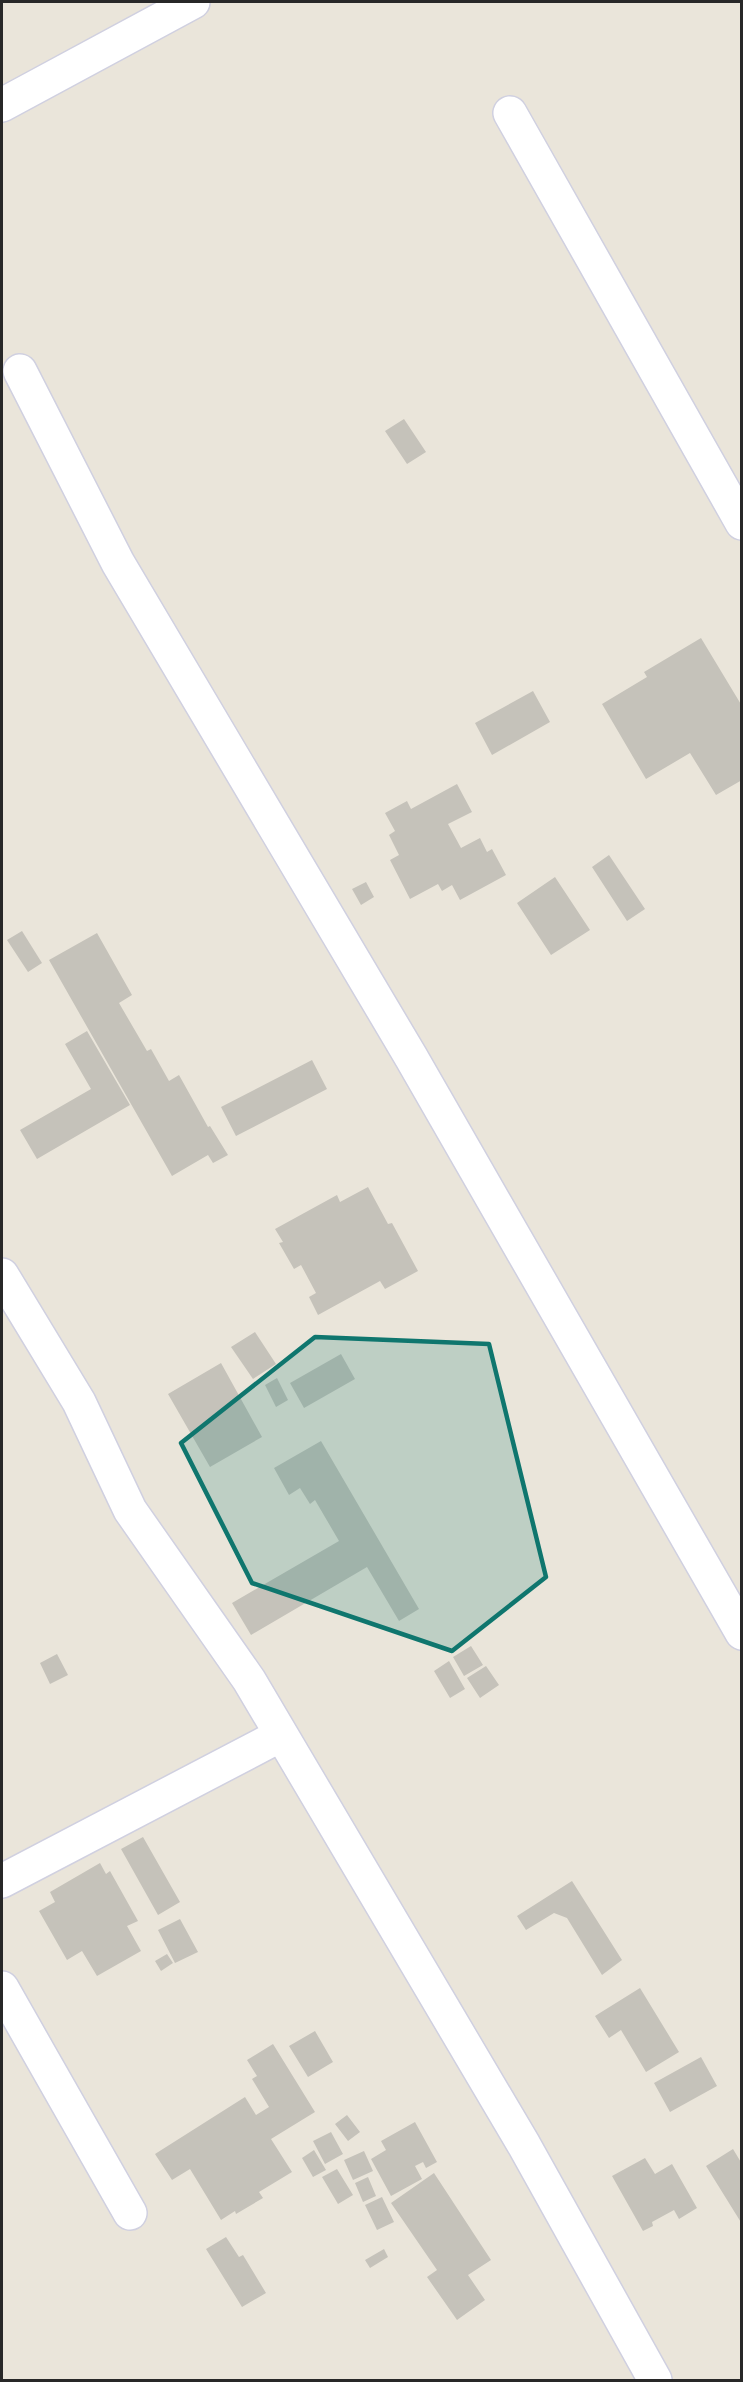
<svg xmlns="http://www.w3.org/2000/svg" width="743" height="2382" font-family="'Source Sans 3',sans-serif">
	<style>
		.building { fill: #c5c2ba }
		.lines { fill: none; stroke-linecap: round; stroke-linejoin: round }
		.street-casing { stroke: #d0d0e0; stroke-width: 36 }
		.street { stroke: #fff; stroke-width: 33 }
		.marked { fill: #0f766e; fill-opacity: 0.2; stroke: #0f766e; stroke-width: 4.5; stroke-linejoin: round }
	</style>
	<rect width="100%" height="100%" fill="#eae5da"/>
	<path class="building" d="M 404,419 L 426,452 L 407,464 L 385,431 Z
		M 701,638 L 742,706 L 742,780 L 716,795 L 690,753 L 646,779 L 602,704 L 647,677 L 644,672 Z
		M 533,691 L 550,722 L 492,755 L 475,723 Z
		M 457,784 L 472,812 L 448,824 L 461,848 L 480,838 L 487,852 L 492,849 L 506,875 L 460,900 L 452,885 L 442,891 L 438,884 L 410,899 L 390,860 L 399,855 L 389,835 L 395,831 L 385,813 L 407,801 L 411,809 Z
		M 609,855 L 645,909 L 627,921 L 592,867 Z
		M 555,877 L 590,930 L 551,955 L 517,903 Z
		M 366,882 L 374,897 L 361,905 L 352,889 Z
		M 22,931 L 42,963 L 28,972 L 7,940 Z
		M 97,933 L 132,995 L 119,1003 L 147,1051 L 151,1049 L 169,1081 L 179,1075 L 208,1127 L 210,1126 L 228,1155 L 213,1163 L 208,1155 L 172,1176 L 49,960 Z
		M 87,1031 L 130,1105 L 37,1159 L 20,1130 L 91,1089 L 65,1044 Z
		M 312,1060 L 327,1089 L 236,1136 L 221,1107 Z
		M 368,1187 L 388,1224 L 392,1223 L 418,1271 L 385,1289 L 380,1281 L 318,1315 L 309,1297 L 316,1293 L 301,1265 L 294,1269 L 279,1243 L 283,1242 L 275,1229 L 337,1195 L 340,1202 Z
		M 255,1332 L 276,1364 L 253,1379 L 231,1347 Z
		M 341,1354 L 355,1379 L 304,1408 L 290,1383 Z
		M 221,1363 L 262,1437 L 210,1467 L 168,1394 Z
		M 277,1378 L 288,1400 L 276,1407 L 265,1385 Z
		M 321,1441 L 419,1609 L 399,1621 L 367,1567 L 251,1635 L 232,1603 L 339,1541 L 315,1500 L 310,1504 L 300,1488 L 289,1495 L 274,1468 Z
		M 471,1646 L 483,1665 L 464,1676 L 453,1657 Z
		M 57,1654 L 68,1675 L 50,1684 L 40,1663 Z
		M 449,1661 L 465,1689 L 450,1698 L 434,1671 Z
		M 486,1666 L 499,1685 L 480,1698 L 467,1678 Z
		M 143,1837 L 180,1902 L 158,1915 L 121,1849 Z
		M 100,1863 L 106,1874 L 110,1871 L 138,1921 L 127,1926 L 141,1951 L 97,1976 L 82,1951 L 67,1960 L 39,1911 L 55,1902 L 50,1892 Z
		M 572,1881 L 622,1960 L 602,1975 L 567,1918 L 554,1913 L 526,1930 L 517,1916 Z
		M 180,1919 L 198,1952 L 175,1963 L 158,1930 Z
		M 167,1954 L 173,1963 L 161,1971 L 155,1961 Z
		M 640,1988 L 679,2052 L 646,2072 L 621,2030 L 609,2038 L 595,2016 Z
		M 315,2031 L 333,2062 L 308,2077 L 289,2046 Z
		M 273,2044 L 315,2112 L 271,2139 L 292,2172 L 259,2192 L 263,2198 L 236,2214 L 235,2211 L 221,2220 L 190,2169 L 172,2180 L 155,2154 L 245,2097 L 256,2115 L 269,2107 L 252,2079 L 257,2076 L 247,2060 Z
		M 701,2057 L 717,2086 L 670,2112 L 654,2083 Z
		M 347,2115 L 360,2132 L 348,2141 L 335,2124 Z
		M 415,2122 L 437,2162 L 426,2168 L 423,2162 L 415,2166 L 422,2179 L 391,2196 L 371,2159 L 386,2150 L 381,2141 Z
		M 331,2132 L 343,2154 L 325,2164 L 313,2141 Z
		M 733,2149 L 742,2164 L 742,2224 L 706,2166 Z
		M 314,2150 L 326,2170 L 313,2177 L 302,2158 Z
		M 364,2151 L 373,2171 L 353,2180 L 344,2160 Z
		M 645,2158 L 655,2174 L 672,2164 L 697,2208 L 679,2219 L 674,2210 L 652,2222 L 653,2226 L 643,2231 L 612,2176 Z
		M 337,2169 L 353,2195 L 338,2204 L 322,2177 Z
		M 434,2173 L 491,2260 L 468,2275 L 485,2300 L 457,2320 L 427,2277 L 437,2270 L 391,2203 Z
		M 368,2177 L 376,2196 L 363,2202 L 355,2183 Z
		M 382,2197 L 394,2222 L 377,2230 L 365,2205 Z
		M 226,2237 L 239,2257 L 243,2255 L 266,2293 L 242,2307 L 206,2249 Z
		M 384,2249 L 388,2257 L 370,2268 L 365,2260 Z"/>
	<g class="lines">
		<g class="street-casing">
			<path id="street" d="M 2,105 L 193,2
				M 510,113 L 742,523
				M 20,371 L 118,563 L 411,1057 L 742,1633
				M 2,1275 L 79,1402 L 130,1510 L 249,1680 L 524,2145 L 655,2380
				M 2,1881 L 281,1735
				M 2,1988 L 130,2213"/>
		</g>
		<use href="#street" class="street"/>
	</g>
	<path class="marked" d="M 315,1337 L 489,1344 L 546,1577 L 452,1651 L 252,1583 L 181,1443 Z"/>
	<rect width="743" height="2382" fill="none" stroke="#282828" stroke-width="6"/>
</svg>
